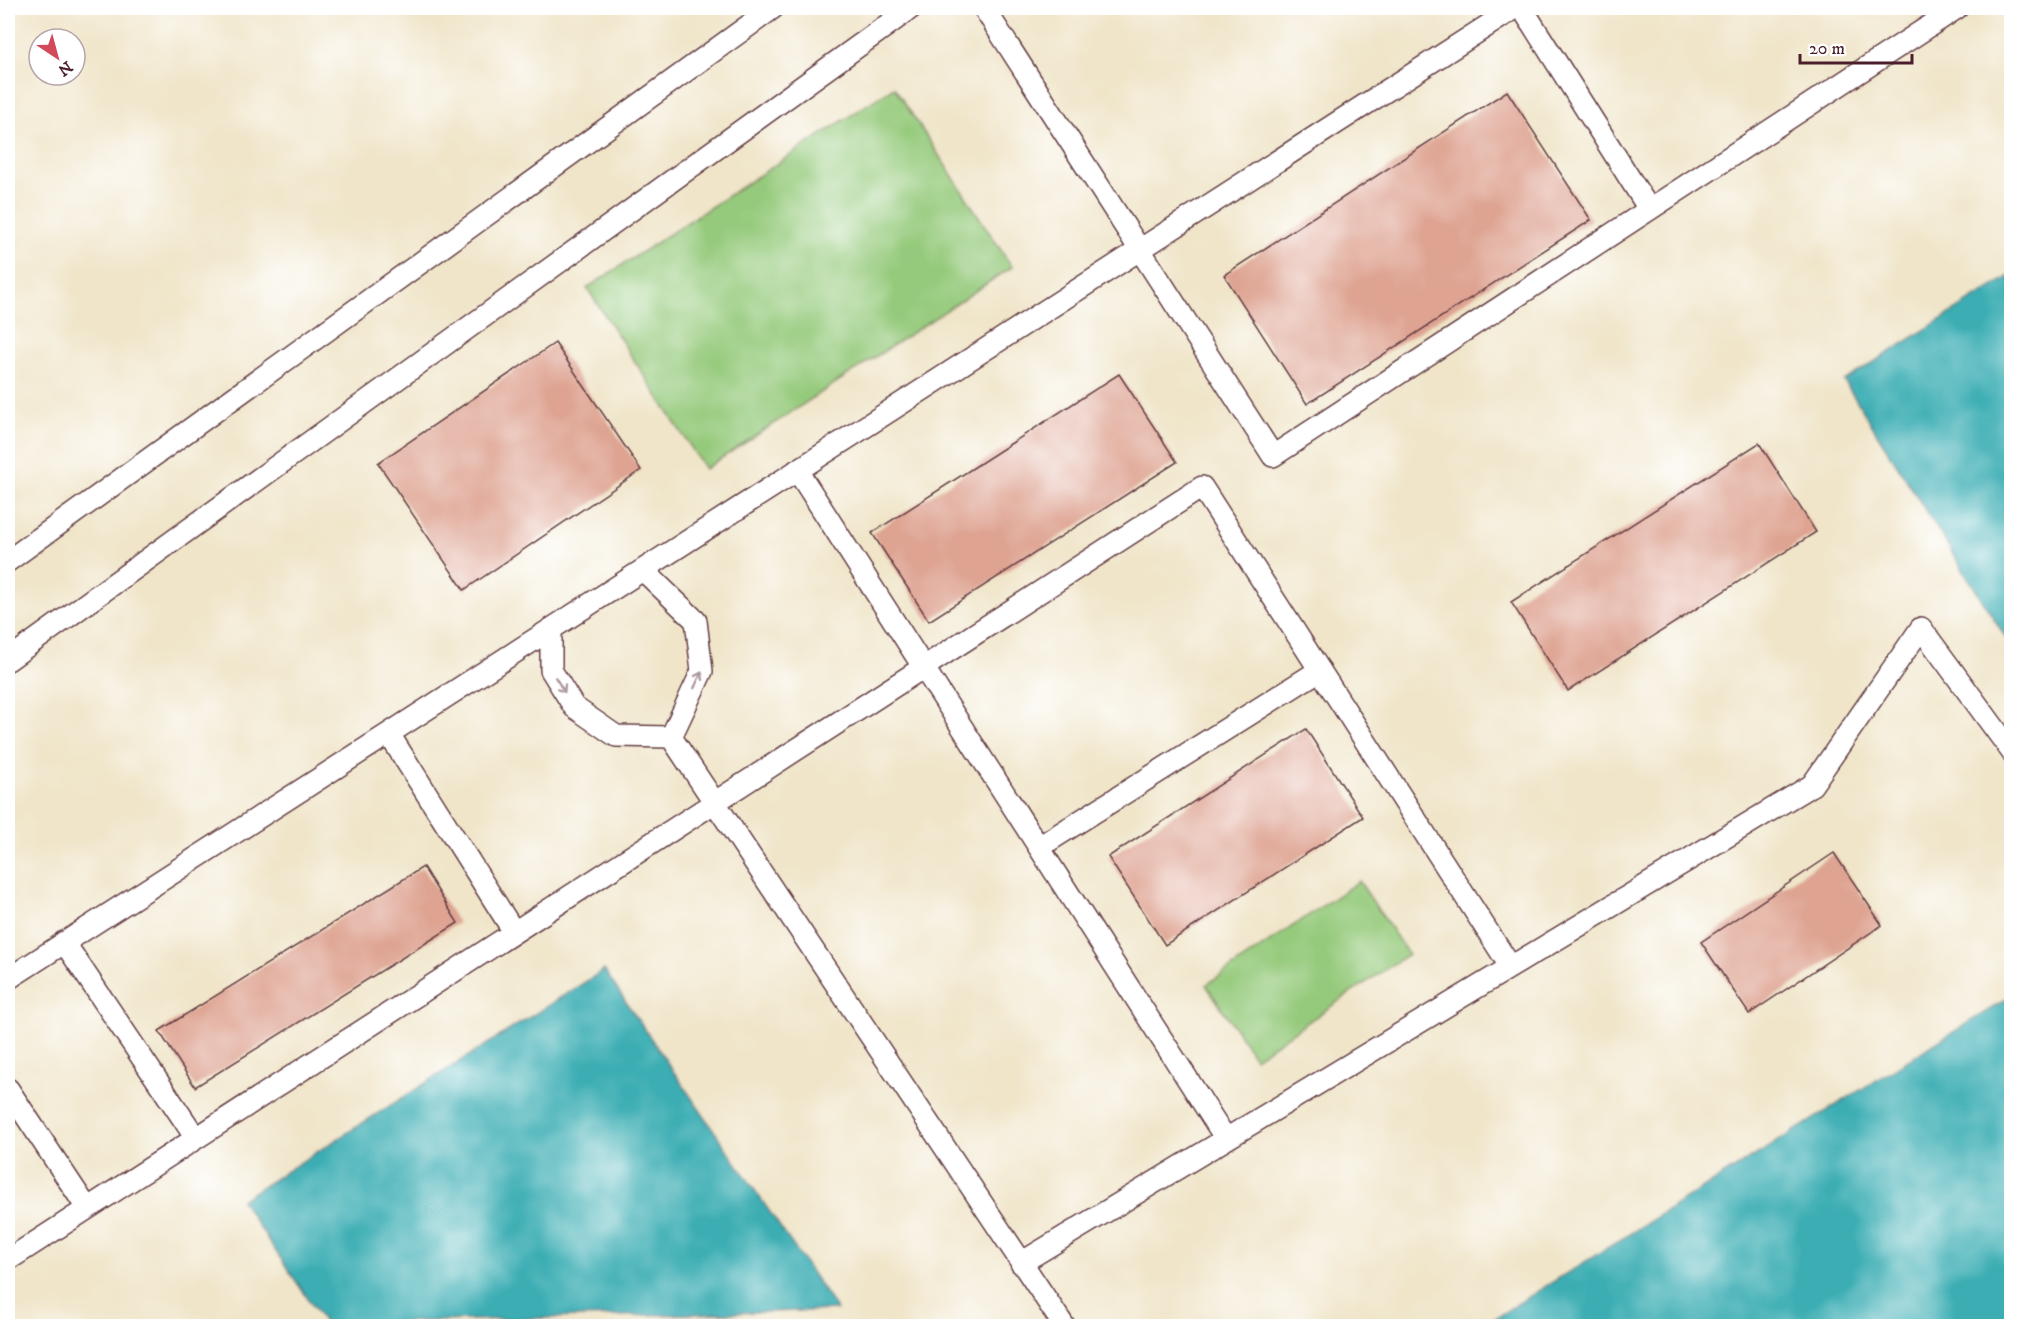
<svg xmlns="http://www.w3.org/2000/svg" width="2019" height="1334" font-family="'IM FELL DW Pica',serif">
	<style>
		.green { fill: #95ca7b; stroke: #707453; stroke-width: 1.5 }
		.water { fill: #3badb3; stroke: #42666f; stroke-width: 1.5 }
		.building { fill: #dea391 }
		.lines { fill: none; stroke-linecap: round; stroke-linejoin: round }
		.service-casing { stroke: #633d43; stroke-width: 24 }
		.service { stroke: #fff; stroke-width: 21 }
		.oneway { stroke: #ae9aa0 }
	</style>
	<rect width="100%" height="100%" fill="#fff"/>
	<filter id="ink" filterUnits="userSpaceOnUse"><feTurbulence type="fractalNoise" baseFrequency=".0167" numOctaves="2"/><feDisplacementMap in="SourceGraphic" scale="12" xChannelSelector="R" yChannelSelector="G"/><feConvolveMatrix kernelMatrix="1 2 1 2 8 2 1 2 1" color-interpolation-filters="sRGB"/></filter>
	<filter id="wash" filterUnits="userSpaceOnUse"><feTurbulence type="fractalNoise" baseFrequency=".008" numOctaves="4" result="noise"/><feDisplacementMap in="SourceGraphic" scale="24" xChannelSelector="R" yChannelSelector="G"/><feGaussianBlur stdDeviation="1.35" result="paint"/><feColorMatrix in="noise" values="0 0 0 0 0 0 0 0 0 0 0 0 0 0 0 0 0 1.4 0 .05"/><feComposite in="paint" operator="in"/></filter>
	<g filter="url(#wash)">
		<rect width="100%" height="100%" fill="#f0e5c9"/>
		<path class="green" d="M 894,87 L 1012,267 L 705,469 L 587,288 Z
			M 1359,881 L 1408,954 L 1255,1058 L 1206,985 Z"/>
		<path class="water" d="M 2011,275 L 2011,646 L 1844,381 Z
			M 604,970 L 837,1310 L 325,1324 L 241,1200 Z
			M 2011,996 L 2011,1326 L 1482,1326 Z"/>
		<g id="blocks">
			<path class="building" d="M 1507,91 L 1591,220 L 1307,404 L 1224,275 Z
				M 555,343 L 641,470 L 464,590 L 378,463 Z
				M 1119,374 L 1177,462 L 929,621 L 872,533 Z
				M 1759,443 L 1816,532 L 1568,691 L 1511,602 Z
				M 1306,729 L 1363,817 L 1165,945 L 1108,857 Z
				M 1834,853 L 1882,925 L 1749,1014 L 1701,942 Z
				M 423,867 L 458,923 L 195,1087 L 159,1031 Z"/>
		</g>
	</g>
	<g filter="url(#ink)">
		<use href="#blocks" fill-opacity="0" stroke="#633d43" stroke-width="1.5"/>
		<g class="lines">
			<g class="service-casing">
				<path id="service" d="M 984,8 L 1273,456 L 1957,8
					M 1522,8 L 1649,209
					M 797,470 L 1226,1139
					M 8,561 L 773,8
					M 551,629 L 551,670 L 574,707 L 616,736 L 671,737 L 702,671 L 696,621 L 643,570
					M 8,660 L 911,8
					M 389,734 L 514,932
					M 671,737 L 1064,1326
					M 1039,847 L 1320,670
					M 64,942 L 196,1138
					M 8,979 L 1515,8
					M 8,1089 L 87,1208
					M 8,1260 L 1202,487 L 1510,966
					M 1021,1263 L 1812,785 L 1921,628 L 2012,752"/>
			</g>
			<use href="#service" class="service"/>
		</g>
		<defs><path id="oneway-shaft" d="M-6 0H5M1.5-3L5.5 0L1.5 3" fill="none" stroke-width="1.6" stroke-linecap="round" stroke-linejoin="round" transform="scale(1.5)"/></defs>
		<g class="oneway">
			<use href="#oneway-shaft" transform="translate(698 680) rotate(-65)"/>
			<use href="#oneway-shaft" transform="translate(560 685) rotate(58)"/>
		</g>
	</g>
	<rect width="2019" height="1334" fill="none" stroke="#fff" stroke-width="30"/>
	<g transform="translate(57 57) rotate(144)"><circle r="28" fill="#ffffff" stroke="#b7a5aa" stroke-width="1.5"/>
	<path d="M0-4.5L10 22L0 15L-10 22Z" fill="#d1495b"/>
	<text y="-9" font-size="16" font-weight="bold" text-anchor="middle" fill="#4a1f2b">N</text>
	</g>
	<path d="M1800 54v9h112v-9" fill="none" stroke="#4a1f2b" stroke-width="3"/>
	<text x="1809" y="54" font-size="18" fill="#4a1f2b" stroke="#ffffff" stroke-width="4.5" paint-order="stroke">20 m</text>
</svg>
